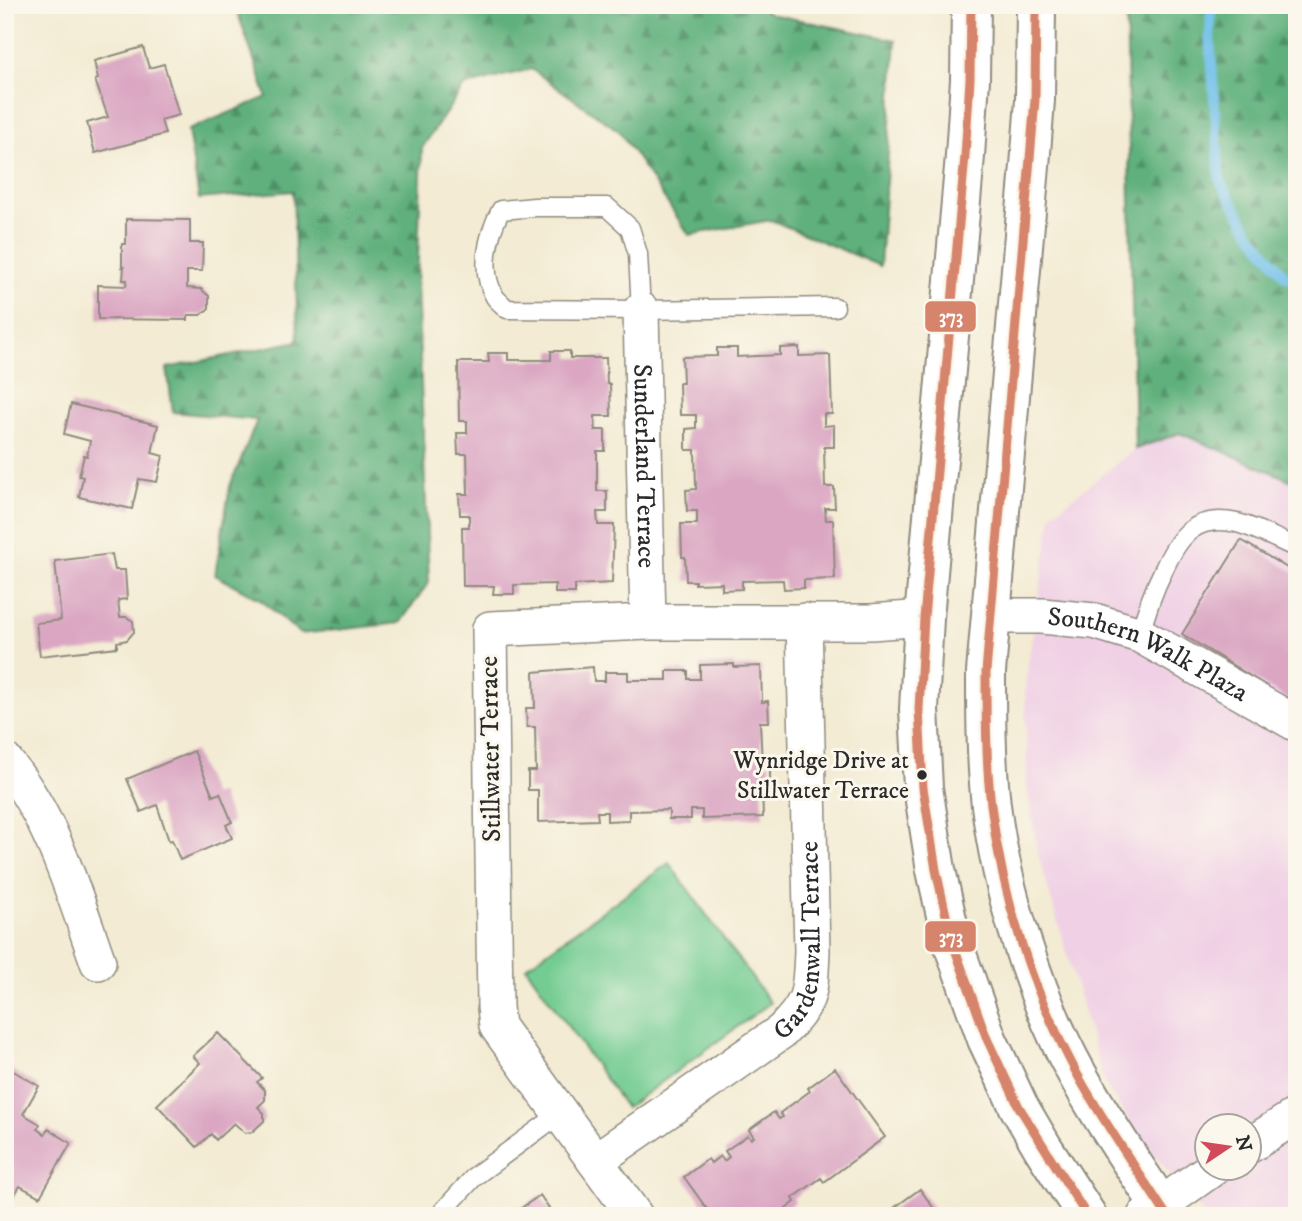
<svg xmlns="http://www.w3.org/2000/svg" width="1302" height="1221" font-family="'IM FELL DW Pica',serif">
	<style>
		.built { fill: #f0d0e5; fill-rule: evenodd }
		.green { fill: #73cc92; stroke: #4f7c5e; stroke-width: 2 }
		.forest { fill: url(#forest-firs); stroke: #446e54; stroke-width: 2 }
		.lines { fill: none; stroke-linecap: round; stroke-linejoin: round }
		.stream { stroke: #70c0eb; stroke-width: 10 }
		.building { fill: #daa6c2 }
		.service-casing { stroke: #8f8b7f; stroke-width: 21 }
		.minor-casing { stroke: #8f8b7f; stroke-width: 38 }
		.tertiary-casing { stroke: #8f8b7f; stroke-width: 42 }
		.service { stroke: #fff; stroke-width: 18 }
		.minor { stroke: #fff; stroke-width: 35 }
		.tertiary { stroke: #fff; stroke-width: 38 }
		.bus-1-casing { stroke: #fbf7ec; stroke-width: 14 }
		.bus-1 { stroke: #d6856c; stroke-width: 9 }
		.bus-dot { fill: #2b2b2b; stroke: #fbf7ec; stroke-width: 2.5 }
		.labels { text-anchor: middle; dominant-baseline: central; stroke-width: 6; stroke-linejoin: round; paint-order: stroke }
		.bus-label { font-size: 24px; fill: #2b2b2b; stroke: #fbf7ec; text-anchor: end }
		.street-label { font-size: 26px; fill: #2b2b2b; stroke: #fbf7ec }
		.line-badge { stroke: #fbf7ec; stroke-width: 2.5 }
		.badge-label { font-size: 19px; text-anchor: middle; font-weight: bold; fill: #fff }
	</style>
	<defs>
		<pattern id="forest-firs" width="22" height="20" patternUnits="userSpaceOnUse" patternTransform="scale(1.75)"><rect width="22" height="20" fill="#5eb07c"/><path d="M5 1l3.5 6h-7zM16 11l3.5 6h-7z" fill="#4e8f66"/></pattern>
	</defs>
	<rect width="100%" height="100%" fill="#fbf7ec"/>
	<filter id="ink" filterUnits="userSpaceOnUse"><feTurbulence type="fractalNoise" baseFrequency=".0143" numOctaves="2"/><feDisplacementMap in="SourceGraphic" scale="14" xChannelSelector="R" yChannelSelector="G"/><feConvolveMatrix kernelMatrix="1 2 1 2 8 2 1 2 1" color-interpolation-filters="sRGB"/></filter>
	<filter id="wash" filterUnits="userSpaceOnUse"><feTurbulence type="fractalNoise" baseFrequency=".00686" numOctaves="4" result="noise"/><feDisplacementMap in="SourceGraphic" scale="28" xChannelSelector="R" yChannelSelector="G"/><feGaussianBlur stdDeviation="1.57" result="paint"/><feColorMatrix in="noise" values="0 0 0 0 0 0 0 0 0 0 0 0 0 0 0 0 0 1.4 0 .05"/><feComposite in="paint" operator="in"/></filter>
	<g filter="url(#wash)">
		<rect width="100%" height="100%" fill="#f3ebd3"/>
		<path class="built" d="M 1180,433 L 1297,483 L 1297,1216 L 1206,1216 L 1141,1139 L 1104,1082 L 1037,850 L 1027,784 L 1025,683 L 1052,514 L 1135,449 ZM 1208,1126 L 1250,1126 L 1250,1168 L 1208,1168 Z"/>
		<path class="green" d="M 669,863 L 770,1003 L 626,1108 L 526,967 Z"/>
		<path class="forest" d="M 235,5 L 756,5 L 771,14 L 896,40 L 880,266 L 771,220 L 689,235 L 619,131 L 531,69 L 464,86 L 422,148 L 417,283 L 429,582 L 400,623 L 300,634 L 260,599 L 215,575 L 230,486 L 257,420 L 173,412 L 167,368 L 298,341 L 293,191 L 199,199 L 188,130 L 267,97 Z
			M 1126,5 L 1297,5 L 1297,483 L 1180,433 L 1135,449 Z"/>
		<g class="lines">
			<path class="stream" d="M 1211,5 L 1210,39 L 1220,181 L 1250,232 L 1285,276 L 1297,282"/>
		</g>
		<g id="blocks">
			<path class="building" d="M 143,47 L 149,68 L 164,64 L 179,115 L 161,120 L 165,134 L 95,153 L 87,123 L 108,117 L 95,80 L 98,79 L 94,61 Z
				M 126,219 L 190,220 L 190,243 L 203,243 L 202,271 L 187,271 L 187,288 L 201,289 L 209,296 L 209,308 L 201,315 L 188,315 L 188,320 L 98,319 L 98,285 L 126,286 L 127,280 L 123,280 L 124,267 L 122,267 L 122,244 L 126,244 Z
				M 799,347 L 799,356 L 830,355 L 832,414 L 824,414 L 824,426 L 834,425 L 834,447 L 824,447 L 825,487 L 834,487 L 835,508 L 825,508 L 826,520 L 833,520 L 835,579 L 804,580 L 804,588 L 784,589 L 783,580 L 742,581 L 742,589 L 722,590 L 722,583 L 695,584 L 695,581 L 686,581 L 685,557 L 682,557 L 681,524 L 697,524 L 697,511 L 687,511 L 686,490 L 696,489 L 695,450 L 686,450 L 686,429 L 696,428 L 696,415 L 680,415 L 679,383 L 683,383 L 682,357 L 717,356 L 717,348 L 737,348 L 737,357 L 780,355 L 780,348 Z
				M 551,351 L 570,351 L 570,358 L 606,358 L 607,384 L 610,384 L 611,416 L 595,416 L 595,430 L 605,430 L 605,451 L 597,451 L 597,491 L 607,491 L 607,512 L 597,512 L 598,525 L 614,525 L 612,583 L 575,585 L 575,593 L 555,593 L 555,584 L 514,585 L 514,594 L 493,594 L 494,586 L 463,586 L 462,527 L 469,527 L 469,515 L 460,515 L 459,494 L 468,494 L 467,454 L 458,454 L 457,433 L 467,433 L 467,421 L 459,421 L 458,362 L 489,362 L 488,353 L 508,353 L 508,360 L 551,360 Z
				M 71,404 L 158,425 L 152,453 L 163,456 L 157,482 L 139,479 L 132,509 L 79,497 L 83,477 L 79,476 L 84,455 L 87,456 L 90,441 L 64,434 Z
				M 1241,540 L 1297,574 L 1297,705 L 1182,634 Z
				M 112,554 L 115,570 L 125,570 L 127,599 L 118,600 L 120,617 L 126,617 L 133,621 L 134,632 L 127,640 L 117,642 L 117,647 L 40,656 L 36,623 L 61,620 L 55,561 Z
				M 734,664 L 734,667 L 761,666 L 762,702 L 768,701 L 769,722 L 760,722 L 762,764 L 770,764 L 770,786 L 762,786 L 763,817 L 702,819 L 702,810 L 691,810 L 691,819 L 669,819 L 669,810 L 629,811 L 629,820 L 607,821 L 607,812 L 597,812 L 598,820 L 538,822 L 538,790 L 528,790 L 528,771 L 536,771 L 535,727 L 527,727 L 526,708 L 535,708 L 534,672 L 593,667 L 594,681 L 605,681 L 605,672 L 628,672 L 628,680 L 667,680 L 667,671 L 688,671 L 688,679 L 700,679 L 700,665 Z
				M 194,751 L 213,796 L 220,793 L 232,822 L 226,825 L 232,838 L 180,860 L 172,840 L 169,841 L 157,805 L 141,812 L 127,779 Z
				M 218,1033 L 262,1078 L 257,1082 L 265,1090 L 265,1100 L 258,1107 L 264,1113 L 264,1121 L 252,1132 L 245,1133 L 234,1123 L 216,1140 L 211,1134 L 197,1147 L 157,1105 L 200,1063 L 193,1056 Z
				M 835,1068 L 885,1137 L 824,1182 L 821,1178 L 793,1198 L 795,1202 L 777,1216 L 712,1216 L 684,1177 L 708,1159 L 711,1163 L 720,1156 L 724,1161 L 729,1157 L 725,1151 L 748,1135 L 751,1139 L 754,1137 L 749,1130 L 774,1112 L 779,1119 L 783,1117 L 780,1113 L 810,1091 L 808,1088 Z
				M 10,1069 L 39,1086 L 23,1114 L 40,1124 L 37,1129 L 45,1134 L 48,1129 L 71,1143 L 40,1197 L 20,1186 L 12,1199 L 5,1195 L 5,1076 Z
				M 920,1189 L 939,1216 L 883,1216 Z
				M 540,1195 L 554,1216 L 510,1216 Z"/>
		</g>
	</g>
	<g filter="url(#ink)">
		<use href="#blocks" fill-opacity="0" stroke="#8f8b7f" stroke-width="2"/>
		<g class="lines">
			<g class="service-casing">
				<path id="service" d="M 641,310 L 638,254 L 630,228 L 607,207 L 535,207 L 501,210 C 488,234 479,271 495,297 C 498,301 503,305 507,309 L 641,310 L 835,307
					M 1140,635 C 1146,611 1153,591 1164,569 C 1179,536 1195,514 1237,523 C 1257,528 1278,540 1297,548
					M 442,1216 L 443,1211 L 475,1176 L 561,1113"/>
			</g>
			<g class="minor-casing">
				<g id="minor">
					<path id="s1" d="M 641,310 L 648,622"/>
					<path id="s2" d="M 990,616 L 1042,616 L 1094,621 L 1140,635 L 1297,724"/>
					<path d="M 5,761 C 53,819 73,892 98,962"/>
					<path d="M 1250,1145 L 1297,1115"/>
					<path id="s3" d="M 595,1161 L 782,1031 C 812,1002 810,991 812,951 L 804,621"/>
					<path d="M 635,1216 L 497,1026 L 495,1007 L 490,629 L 648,622 L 871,622 L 924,618"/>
					<path d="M 1145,1216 L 1213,1168"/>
				</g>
			</g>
			<g class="tertiary-casing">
				<path id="tertiary" d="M 971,5 L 970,79 L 965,156 L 924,618 L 919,709 L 923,788 L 936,870 L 951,938 L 987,1039 L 1019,1107 L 1043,1148 L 1087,1216
					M 1036,5 L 1035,100 L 1030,166 L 986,672 C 986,716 986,761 991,805 C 1001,889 1035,998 1076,1072 C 1103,1122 1136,1168 1167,1216"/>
			</g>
			<use href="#service" class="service"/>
			<use href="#minor" class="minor"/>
			<use href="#tertiary" class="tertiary"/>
			<g class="bus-1-casing">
				<path id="bus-1" d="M 971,5 L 970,79 L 965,156 L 924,618 L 919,709 L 923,788 L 936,870 L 951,938 L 987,1039 L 1019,1107 L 1087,1216
					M 1036,5 L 1035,100 L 986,672 C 986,716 986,761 991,805 C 1002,897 1032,990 1076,1072 C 1103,1122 1136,1168 1167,1216"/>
			</g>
			<use href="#bus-1" class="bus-1"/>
		</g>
	</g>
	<circle class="bus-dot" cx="922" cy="775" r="6"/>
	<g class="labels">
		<g class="bus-label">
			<text x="909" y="761">Wynridge Drive at<tspan x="909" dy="30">Stillwater Terrace</tspan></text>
		</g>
		<g class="street-label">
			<text stroke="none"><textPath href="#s1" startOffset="156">Sunderland Terrace</textPath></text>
			<text stroke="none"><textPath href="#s2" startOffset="166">Southern Walk Plaza</textPath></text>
			<text transform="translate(491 749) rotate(-91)">Stillwater Terrace</text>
			<text stroke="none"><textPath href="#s3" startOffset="324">Gardenwall Terrace</textPath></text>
		</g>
	</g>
	<g class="line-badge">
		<rect x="924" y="300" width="53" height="33" rx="7" fill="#d6856c"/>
		<rect x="924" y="920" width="53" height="33" rx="7" fill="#d6856c"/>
	</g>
	<g class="badge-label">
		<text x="951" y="323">373</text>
		<text x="951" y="943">373</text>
	</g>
	<rect width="1302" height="1221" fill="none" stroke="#fbf7ec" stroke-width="28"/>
	<g transform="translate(1228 1147) rotate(77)"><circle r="33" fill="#fbf7ec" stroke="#a8a59f" stroke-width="2"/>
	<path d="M0-5L12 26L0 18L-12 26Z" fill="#d1495b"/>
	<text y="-10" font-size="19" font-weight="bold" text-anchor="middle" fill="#2b2b2b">N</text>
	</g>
</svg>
